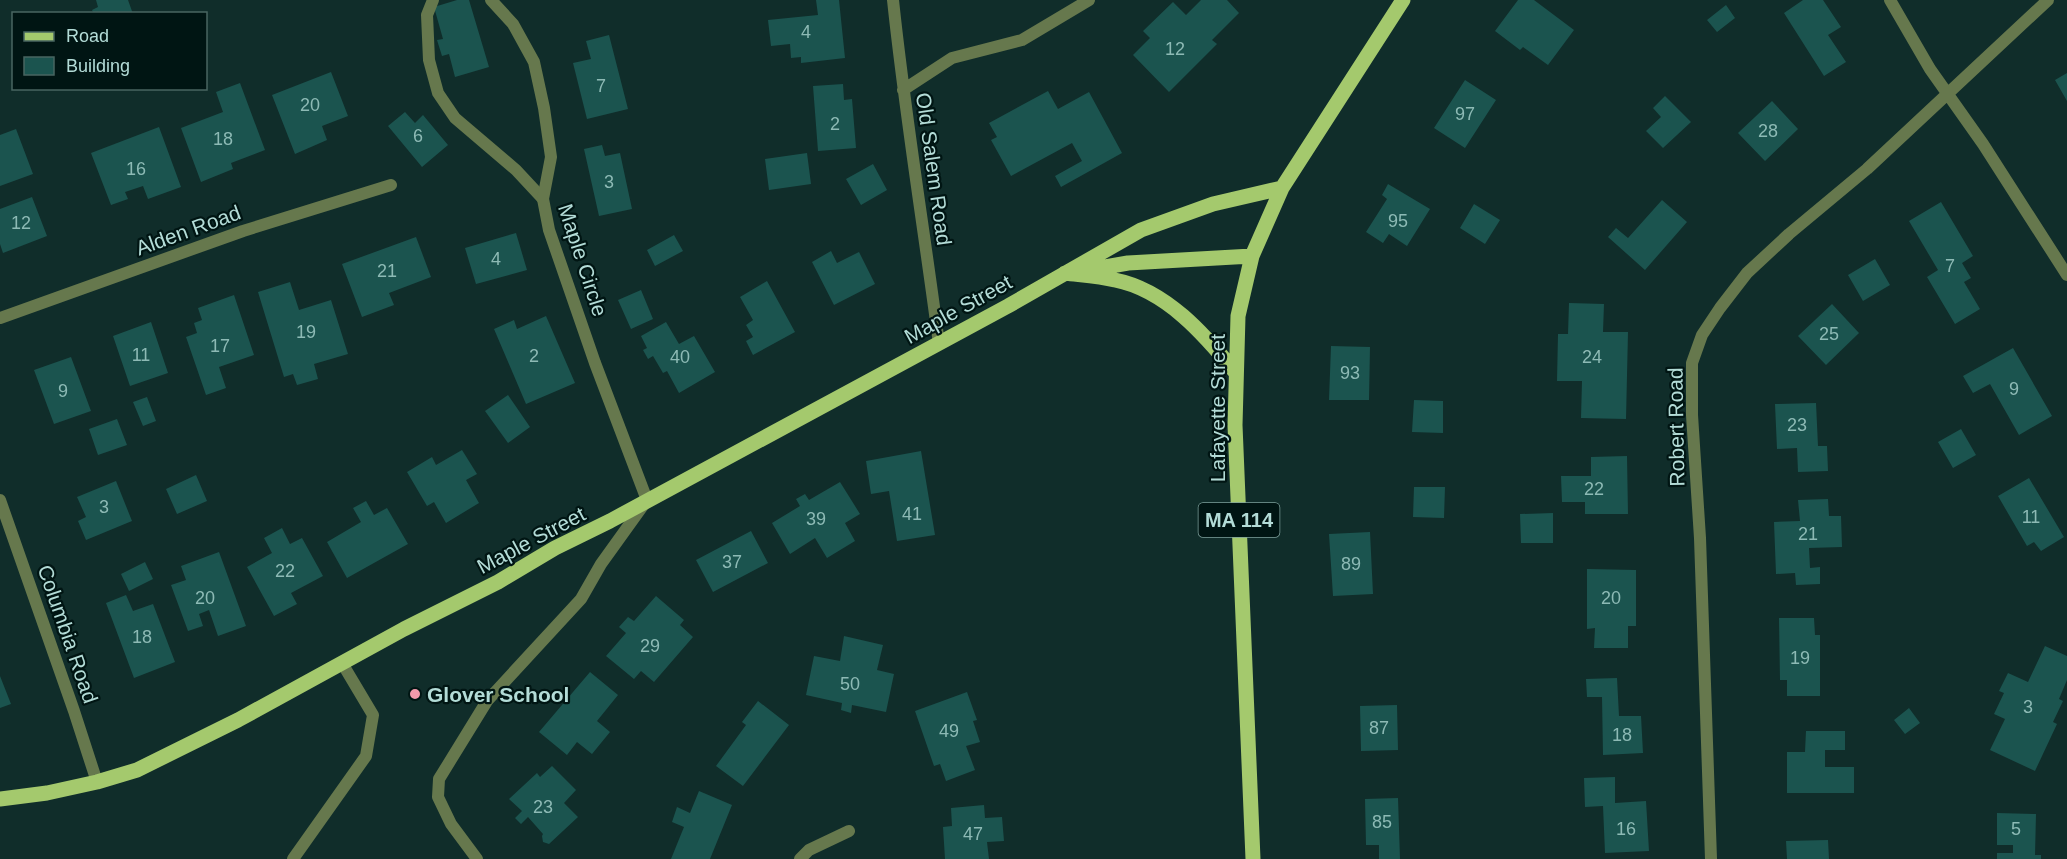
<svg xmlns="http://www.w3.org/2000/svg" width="2067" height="859" font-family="Helvetica,sans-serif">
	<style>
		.building { fill: #1b544f }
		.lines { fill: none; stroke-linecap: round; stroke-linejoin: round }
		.service { stroke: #66784d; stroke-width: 12 }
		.minor { stroke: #66784d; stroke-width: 12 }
		.primary { stroke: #a4c96d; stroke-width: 15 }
		.poi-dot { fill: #f39aac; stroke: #001513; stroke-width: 2 }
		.labels { text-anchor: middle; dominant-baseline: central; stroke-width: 4.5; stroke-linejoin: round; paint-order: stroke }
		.number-label { font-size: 18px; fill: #8dbab5 }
		.shield { fill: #001513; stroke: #7da09c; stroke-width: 1.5 }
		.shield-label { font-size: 20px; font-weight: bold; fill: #b3dcd7 }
		.street-label { font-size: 21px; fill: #b3dcd7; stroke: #001513 }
		.poi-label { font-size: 21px; font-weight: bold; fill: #b3dcd7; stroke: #001513; text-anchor: start }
	</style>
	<rect width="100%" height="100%" fill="#102d2a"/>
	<path class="building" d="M 96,0 L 128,0 L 133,14 L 94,14 L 92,10 L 98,7 Z
		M 457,0 L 469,0 L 489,67 L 455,77 L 449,54 L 442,56 L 437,40 L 443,39 L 434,7 Z
		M 816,0 L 839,0 L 845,58 L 801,63 L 801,57 L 791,58 L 790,44 L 771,46 L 768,20 L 818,15 Z
		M 1201,0 L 1227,0 L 1239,13 L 1212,40 L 1217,44 L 1169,92 L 1133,55 L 1150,38 L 1143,31 L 1173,2 L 1186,15 Z
		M 1518,0 L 1534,0 L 1574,30 L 1548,65 L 1523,47 L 1520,50 L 1495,31 Z
		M 1803,0 L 1823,0 L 1841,27 L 1828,35 L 1846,62 L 1824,76 L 1784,13 Z
		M 1726,5 L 1735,18 L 1717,32 L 1707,20 Z
		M 609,35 L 628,109 L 587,119 L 573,63 L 591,59 L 586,41 Z
		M 331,72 L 348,116 L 322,126 L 327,140 L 295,154 L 272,95 Z
		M 2067,73 L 2067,101 L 2055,80 Z
		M 1465,80 L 1496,100 L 1465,148 L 1434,128 Z
		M 240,83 L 265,150 L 231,163 L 233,169 L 201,182 L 181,128 L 223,112 L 216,92 Z
		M 843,84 L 844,100 L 852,99 L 856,148 L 818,151 L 813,86 Z
		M 1048,91 L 1058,109 L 1089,92 L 1122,153 L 1061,187 L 1055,176 L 1082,161 L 1072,143 L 1011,176 L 991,140 L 997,137 L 989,123 Z
		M 1665,96 L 1691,122 L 1663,148 L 1646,131 L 1661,117 L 1653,108 Z
		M 1772,101 L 1798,129 L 1765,161 L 1738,133 Z
		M 405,112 L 415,123 L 423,115 L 448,145 L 422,167 L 388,126 Z
		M 159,127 L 181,187 L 148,199 L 143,186 L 125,192 L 128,199 L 111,205 L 91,153 Z
		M 16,129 L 33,174 L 0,186 L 0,135 Z
		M 602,145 L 605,156 L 620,153 L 632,209 L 599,216 L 584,149 Z
		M 807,153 L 811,184 L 769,190 L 765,159 Z
		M 873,164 L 887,190 L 861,205 L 846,179 Z
		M 1388,184 L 1430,209 L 1407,246 L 1389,234 L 1383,243 L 1366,232 L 1387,199 L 1382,195 Z
		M 32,197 L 47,236 L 3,253 L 0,244 L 0,209 Z
		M 1662,200 L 1687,222 L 1645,270 L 1608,237 L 1616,228 L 1628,238 Z
		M 1941,202 L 1973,256 L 1962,263 L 1971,278 L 1964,282 L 1980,309 L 1955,324 L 1927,277 L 1938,270 L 1909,221 Z
		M 1474,204 L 1500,220 L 1485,244 L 1460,228 Z
		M 516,233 L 527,270 L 476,284 L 465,248 Z
		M 674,235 L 683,251 L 655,266 L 647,250 Z
		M 416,237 L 431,277 L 389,293 L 394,305 L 362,317 L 342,264 Z
		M 831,251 L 837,263 L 859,252 L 875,284 L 834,305 L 812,262 Z
		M 1875,259 L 1890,285 L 1863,301 L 1848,275 Z
		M 767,281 L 795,332 L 753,355 L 746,341 L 753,337 L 746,325 L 753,320 L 740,297 Z
		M 290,282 L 299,310 L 331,300 L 348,354 L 314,364 L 318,379 L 297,385 L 293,374 L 284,377 L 258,292 Z
		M 641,290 L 653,319 L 631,329 L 618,300 Z
		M 234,295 L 254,355 L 219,367 L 226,388 L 206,395 L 186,337 L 197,333 L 194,323 L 202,320 L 198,308 Z
		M 1569,303 L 1604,304 L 1603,332 L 1628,332 L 1626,419 L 1581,418 L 1582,381 L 1557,381 L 1558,334 L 1568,334 Z
		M 1832,304 L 1859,333 L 1826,365 L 1798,336 Z
		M 546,316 L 575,383 L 526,404 L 494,329 L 514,320 L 517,329 Z
		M 151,322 L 168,373 L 130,386 L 113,336 Z
		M 666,322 L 679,344 L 694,336 L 715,372 L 679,393 L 667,371 L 663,373 L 653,356 L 648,359 L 643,350 L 647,348 L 641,336 Z
		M 1331,346 L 1370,347 L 1369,400 L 1329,400 Z
		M 2013,348 L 2052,416 L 2019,435 L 1990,384 L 1973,393 L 1963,376 Z
		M 71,357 L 91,411 L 54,424 L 34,370 Z
		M 508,395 L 530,427 L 508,443 L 485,411 Z
		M 147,397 L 156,421 L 143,426 L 133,402 Z
		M 1414,400 L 1443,401 L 1443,433 L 1412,432 Z
		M 1816,403 L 1818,446 L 1827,446 L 1828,471 L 1798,472 L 1797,448 L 1777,449 L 1775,404 Z
		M 117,419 L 127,445 L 98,455 L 89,429 Z
		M 1961,429 L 1976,455 L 1953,468 L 1938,442 Z
		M 462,450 L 477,474 L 466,480 L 479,503 L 446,523 L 434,502 L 427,506 L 407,472 L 432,457 L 436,465 Z
		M 921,451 L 935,535 L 897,541 L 889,491 L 871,494 L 866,461 Z
		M 1627,456 L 1628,514 L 1585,514 L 1585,502 L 1562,502 L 1561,476 L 1591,476 L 1591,457 Z
		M 196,475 L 207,501 L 177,514 L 166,489 Z
		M 2029,478 L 2064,537 L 2041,551 L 2034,542 L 2027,546 L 1998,496 Z
		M 116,481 L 132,521 L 86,540 L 78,521 L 86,517 L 77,497 Z
		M 840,482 L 860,514 L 845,523 L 855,541 L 827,558 L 815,538 L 790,554 L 772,523 L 800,506 L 796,499 L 805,494 L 809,500 Z
		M 1414,487 L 1445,487 L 1444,518 L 1413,517 Z
		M 1828,499 L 1829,516 L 1841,516 L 1842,547 L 1809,548 L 1810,568 L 1820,567 L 1820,584 L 1796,585 L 1795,573 L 1776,574 L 1774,522 L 1800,521 L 1798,500 Z
		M 366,501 L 374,515 L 387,508 L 408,544 L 347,578 L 327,542 L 361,522 L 353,508 Z
		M 1553,513 L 1553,543 L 1521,543 L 1520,514 Z
		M 282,528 L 290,544 L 302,538 L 323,576 L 291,593 L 297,604 L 274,616 L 247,567 L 272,553 L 264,538 Z
		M 751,531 L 768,563 L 713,592 L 696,560 Z
		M 1370,532 L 1373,594 L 1333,596 L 1329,534 Z
		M 219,552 L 246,626 L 218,636 L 209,610 L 199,614 L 203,626 L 188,631 L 171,585 L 186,580 L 181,566 Z
		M 145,562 L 153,579 L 129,591 L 121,574 Z
		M 1587,569 L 1636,570 L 1636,626 L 1628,626 L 1628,648 L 1594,648 L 1595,628 L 1587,629 Z
		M 126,595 L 133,611 L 153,604 L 175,662 L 134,678 L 106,603 Z
		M 656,596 L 684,620 L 680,625 L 693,637 L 654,682 L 641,671 L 634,679 L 606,656 L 626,633 L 619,627 L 628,617 L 634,621 Z
		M 1779,618 L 1814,618 L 1815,635 L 1820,635 L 1820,696 L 1787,696 L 1787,680 L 1780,680 Z
		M 844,636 L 883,645 L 877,670 L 894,674 L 886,712 L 852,705 L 851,713 L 841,710 L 842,703 L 806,695 L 814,656 L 840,661 Z
		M 2045,646 L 2067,656 L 2067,680 L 2059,699 L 2063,701 L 2053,722 L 2057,724 L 2035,771 L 1990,750 L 2005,719 L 1994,714 L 2004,693 L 1999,691 L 2008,673 L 2028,682 Z
		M 590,672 L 618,695 L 597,721 L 610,732 L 592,754 L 577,742 L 567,755 L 539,732 Z
		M 0,676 L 11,704 L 0,708 Z
		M 1617,678 L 1619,716 L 1641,716 L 1643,753 L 1603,755 L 1602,697 L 1587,697 L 1586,679 Z
		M 967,692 L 977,720 L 973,721 L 980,742 L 966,746 L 975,770 L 946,781 L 940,764 L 934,766 L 915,711 Z
		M 758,701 L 789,725 L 743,786 L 716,766 L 746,725 L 742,722 Z
		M 1397,705 L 1398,750 L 1361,751 L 1360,706 Z
		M 1909,708 L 1920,723 L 1905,734 L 1894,720 Z
		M 1806,731 L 1845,731 L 1845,750 L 1825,750 L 1825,767 L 1854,767 L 1854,793 L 1787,793 L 1787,752 L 1805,752 Z
		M 552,766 L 576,790 L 564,803 L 578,817 L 549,844 L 543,842 L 542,836 L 543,834 L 528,817 L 521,824 L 515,818 L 522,811 L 509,799 L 537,773 L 540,777 Z
		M 1615,777 L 1615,803 L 1646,801 L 1649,851 L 1605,853 L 1603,806 L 1585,807 L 1584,778 Z
		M 699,791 L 732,805 L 710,859 L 671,859 L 684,827 L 672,822 L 677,807 L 690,813 Z
		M 1398,798 L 1400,859 L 1379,859 L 1379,845 L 1366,845 L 1365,799 Z
		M 984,805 L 985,818 L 1002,817 L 1004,841 L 987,842 L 989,859 L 945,859 L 943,827 L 952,826 L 951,808 Z
		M 1997,813 L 2036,814 L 2035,855 L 2041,855 L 2041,859 L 1997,859 L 1997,853 L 2013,853 L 2013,845 L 1997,845 Z
		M 1828,840 L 1829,859 L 1787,859 L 1786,841 Z"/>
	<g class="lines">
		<path class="service" d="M 433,0 L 427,15 L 429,60 L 438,93 L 455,118 L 516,170 L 543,199
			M 293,859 L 366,756 L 373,715 L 342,663"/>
		<path class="minor" d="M 893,0 C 905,115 924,229 939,344
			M 1890,0 L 1930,69 L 1983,144 L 2067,275
			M 903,90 L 952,58 L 1022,40 L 1089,0
			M 0,318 L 243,231 L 391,185
			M 0,500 L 74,711 L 97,782
			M 477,859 L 451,824 L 438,797 L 439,779 L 487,701 L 581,599 L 601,564 L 647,500 L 595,363 L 549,230 L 543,199 L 551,157 L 544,108 L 534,62 L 513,24 L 491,0
			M 800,859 L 809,850 L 849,831
			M 1711,859 L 1700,538 L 1692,415 L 1692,363 L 1702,335 L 1720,308 L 1747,273 L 1789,234 L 1867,169 L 2048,0"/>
		<path class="primary" d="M 1082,271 L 1128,263 L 1252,256
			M 1065,273 C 1081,275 1099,276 1115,280 C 1166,290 1205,335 1236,373
			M 0,799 L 47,793 L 97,782 L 137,770 L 238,720 L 404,629 L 498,582 L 555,548 L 610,521 L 1008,306 L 1141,230 L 1213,204 L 1282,188
			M 1253,859 L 1235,425 L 1238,316 L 1252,256 L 1282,188 L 1403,0"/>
	</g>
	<circle class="poi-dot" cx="415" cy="694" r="6"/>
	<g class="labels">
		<g class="number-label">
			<text x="806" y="32">4</text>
			<text x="1175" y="49">12</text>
			<text x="601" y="86">7</text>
			<text x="310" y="105">20</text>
			<text x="1465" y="114">97</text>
			<text x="835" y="124">2</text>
			<text x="1768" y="131">28</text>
			<text x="418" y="136">6</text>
			<text x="223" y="139">18</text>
			<text x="136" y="169">16</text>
			<text x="609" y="182">3</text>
			<text x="1398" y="221">95</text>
			<text x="21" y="223">12</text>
			<text x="496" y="259">4</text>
			<text x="1950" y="266">7</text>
			<text x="387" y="271">21</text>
			<text x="306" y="332">19</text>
			<text x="1829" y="334">25</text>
			<text x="220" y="346">17</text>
			<text x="141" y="355">11</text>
			<text x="534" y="356">2</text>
			<text x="680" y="357">40</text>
			<text x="1592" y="357">24</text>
			<text x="1350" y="373">93</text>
			<text x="2014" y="389">9</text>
			<text x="63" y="391">9</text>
			<text x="1797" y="425">23</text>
			<text x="1594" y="489">22</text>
			<text x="104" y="507">3</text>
			<text x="912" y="514">41</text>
			<text x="2031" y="517">11</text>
			<text x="816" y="519">39</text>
			<text x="1808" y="534">21</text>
			<text x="732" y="562">37</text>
			<text x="1351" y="564">89</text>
			<text x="285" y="571">22</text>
			<text x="205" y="598">20</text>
			<text x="1611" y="598">20</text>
			<text x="142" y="637">18</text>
			<text x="650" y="646">29</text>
			<text x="1800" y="658">19</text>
			<text x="850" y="684">50</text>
			<text x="2028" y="707">3</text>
			<text x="1379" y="728">87</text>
			<text x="949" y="731">49</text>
			<text x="1622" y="735">18</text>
			<text x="543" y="807">23</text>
			<text x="1382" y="822">85</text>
			<text x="1626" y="829">16</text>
			<text x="2016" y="829">5</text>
			<text x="973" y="834">47</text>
		</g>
		<rect class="shield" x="1198.5" y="503" width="81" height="34" rx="4.5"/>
		<g class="shield-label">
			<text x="1239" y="520">MA 114</text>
		</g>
		<g class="street-label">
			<text transform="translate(934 169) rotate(82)">Old Salem Road</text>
			<text transform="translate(188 230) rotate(-20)">Alden Road</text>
			<text transform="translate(583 260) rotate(72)">Maple Circle</text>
			<text transform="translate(958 309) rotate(-29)">Maple Street</text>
			<text transform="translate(1217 408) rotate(-90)">Lafayette Street</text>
			<text transform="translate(1676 427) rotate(-91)">Robert Road</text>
			<text transform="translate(531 540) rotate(-28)">Maple Street</text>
			<text transform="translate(68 634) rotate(71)">Columbia Road</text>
		</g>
		<g class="poi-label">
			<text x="427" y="694">Glover School</text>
		</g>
	</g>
	<rect x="12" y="12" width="195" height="78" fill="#001513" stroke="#486561" stroke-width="1.5"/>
	<rect x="24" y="32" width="30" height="9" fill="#a4c96d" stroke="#486561" stroke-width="1.5"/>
	<text x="66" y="42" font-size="18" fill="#b3dcd7">Road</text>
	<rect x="24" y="57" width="30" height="18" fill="#1b544f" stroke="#486561" stroke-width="1.5"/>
	<text x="66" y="72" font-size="18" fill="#b3dcd7">Building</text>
</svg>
